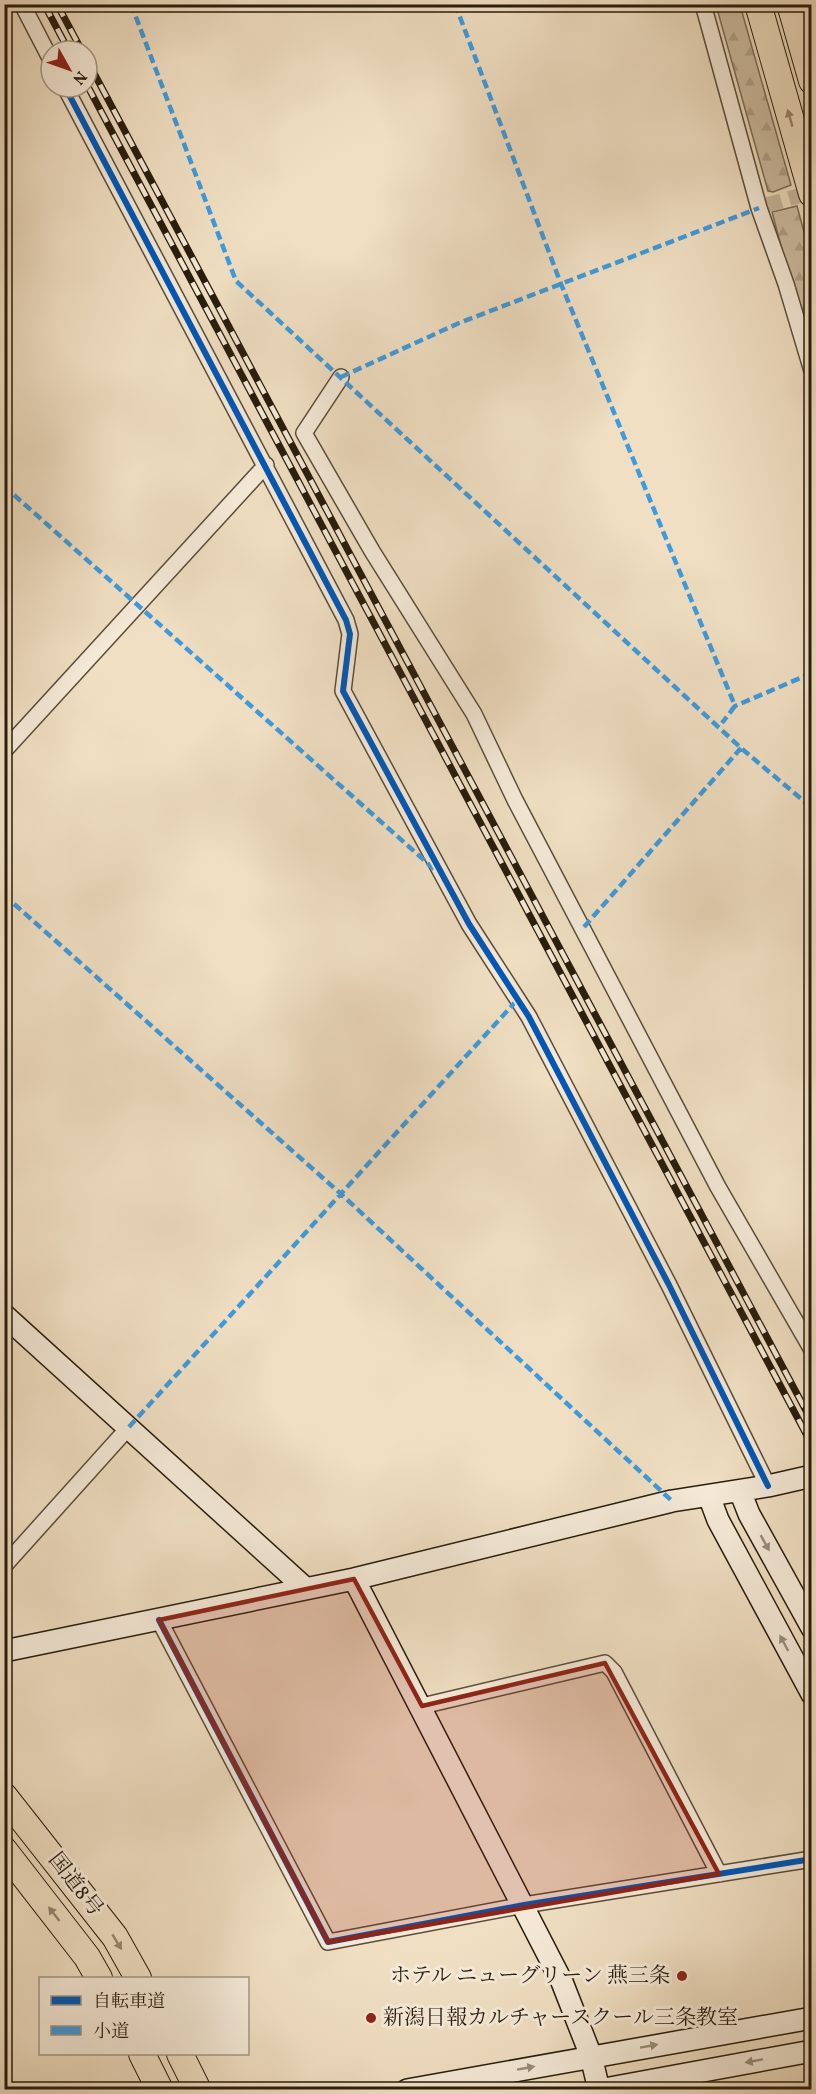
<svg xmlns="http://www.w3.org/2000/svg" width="816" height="2094" font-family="Vollkorn,'Noto Serif JP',serif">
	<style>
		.forest { fill: url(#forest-firs); stroke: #7b6d58; stroke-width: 1.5 }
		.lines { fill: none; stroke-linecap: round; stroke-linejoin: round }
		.street-tunnel { stroke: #c8b89f; stroke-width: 15; stroke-dasharray: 15 8; stroke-linecap: butt }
		.street-casing { stroke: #5a4d3a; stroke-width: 18 }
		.secondary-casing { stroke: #281c0d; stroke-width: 24 }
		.highway-casing { stroke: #281c0d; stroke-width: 28 }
		.street { stroke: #f5ead8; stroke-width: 15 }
		.secondary { stroke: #f5ead8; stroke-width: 21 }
		.highway { stroke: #f0dfc3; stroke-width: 26 }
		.rail-casing { stroke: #281c0d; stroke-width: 7 }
		.rail { stroke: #f5ead8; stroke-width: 4.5; stroke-dasharray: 14; stroke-linecap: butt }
		.quiet { stroke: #3d9bde; stroke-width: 4.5; stroke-dasharray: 9 4.5; stroke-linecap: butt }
		.cycleway-casing { stroke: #f5ead8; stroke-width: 10 }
		.cycleway { stroke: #0057b8; stroke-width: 6 }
		.oneway { fill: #968771 }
		.oneway2 { fill: #998d7d }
		.marked { fill: #8f2418; fill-opacity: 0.2; stroke: #8f2418; stroke-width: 4.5; stroke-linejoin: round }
		.poi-dot { fill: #8f2418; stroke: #f5ead8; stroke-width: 2 }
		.labels { text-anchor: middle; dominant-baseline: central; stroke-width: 6; stroke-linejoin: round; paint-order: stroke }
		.street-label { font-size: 21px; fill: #281c0d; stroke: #f5ead8 }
		.poi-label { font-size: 21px; fill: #281c0d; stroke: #f5ead8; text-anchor: end }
	</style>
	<defs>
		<pattern id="forest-firs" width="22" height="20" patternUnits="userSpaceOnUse" patternTransform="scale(1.5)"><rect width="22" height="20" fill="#cebea4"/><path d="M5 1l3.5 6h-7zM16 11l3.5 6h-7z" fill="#b1a38c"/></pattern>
	</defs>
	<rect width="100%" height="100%" fill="#f0dfc3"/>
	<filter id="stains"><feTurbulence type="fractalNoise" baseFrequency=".00333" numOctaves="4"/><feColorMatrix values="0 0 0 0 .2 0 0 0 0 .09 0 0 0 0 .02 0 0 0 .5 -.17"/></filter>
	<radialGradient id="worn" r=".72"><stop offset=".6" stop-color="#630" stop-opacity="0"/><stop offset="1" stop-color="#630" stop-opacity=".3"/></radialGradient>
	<path class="forest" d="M 716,5 L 740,5 L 791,185 L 773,192 L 768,191 Z
		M 797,206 L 811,258 L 811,359 L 772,212 Z"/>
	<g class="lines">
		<path class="street-tunnel" d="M 767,205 L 812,192"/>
		<g class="street-casing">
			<path id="street" d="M 22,4 L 51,60
				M 703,4 L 759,208 L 786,284 L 812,371
				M 65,87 L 346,620 L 350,634 L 343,691 L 469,924 L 529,1017 L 669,1285 L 768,1486
				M 341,377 L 304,433 L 372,551 L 474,714 L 515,800 L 718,1187 L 812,1350
				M 4,751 L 266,465
				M 4,1566 L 129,1427
				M 159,1620 L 328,1942 L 524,1905 L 812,1859
				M 422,1706 L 605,1663 L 614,1672 L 719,1874"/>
		</g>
		<g class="secondary-casing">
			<path id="secondary" d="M 4,1315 L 305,1588
				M 740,1491 L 749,1514 L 812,1628
				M 709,1496 L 718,1520 L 812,1694
				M 354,1579 L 562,1982 L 591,2056 L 599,2090
				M 4,1651 L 354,1579 L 672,1501 L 768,1486 L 812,1476
				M 407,2090 L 812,2018
				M 599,2090 L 812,2051"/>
		</g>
		<g class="highway-casing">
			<path id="highway" d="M 758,4 L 812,194
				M 790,4 L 812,81
				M 4,1796 L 115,1937 L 138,1978
				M 4,1850 L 87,1957 L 99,1978
				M 142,2054 L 160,2090
				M 180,2054 L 198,2090"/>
		</g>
		<use href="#street" class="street"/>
		<use href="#secondary" class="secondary"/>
		<use href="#highway" class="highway"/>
		<g class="rail-casing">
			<path id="rail" d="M 44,4 L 69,51
				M 57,4 L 82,51
				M 87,60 L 812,1422
				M 87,85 L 812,1445"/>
		</g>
		<use href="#rail" class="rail"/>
		<path class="quiet" d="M 131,4 L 236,281 L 741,748 L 812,808
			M 455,4 L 561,284 L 735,706 L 722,723
			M 341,377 L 459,323 L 759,208
			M 4,486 L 434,869
			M 731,711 L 735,706 L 812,673
			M 4,895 L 341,1194 L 672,1501
			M 584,927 L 741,748
			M 129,1427 L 518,999"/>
		<g class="cycleway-casing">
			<path id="cycleway" d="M 65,87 L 346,620 L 350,634 L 343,691 L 469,924 L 529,1017 L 669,1285 L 768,1486
				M 159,1620 L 328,1942 L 524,1905 L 812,1859"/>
		</g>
		<use href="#cycleway" class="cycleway"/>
	</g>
	<defs><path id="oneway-solid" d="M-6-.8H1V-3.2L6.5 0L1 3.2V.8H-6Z" transform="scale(1.5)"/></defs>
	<g class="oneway">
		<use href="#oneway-solid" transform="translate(790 118) rotate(-106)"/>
		<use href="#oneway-solid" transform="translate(54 1914) rotate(-128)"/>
		<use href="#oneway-solid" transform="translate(117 1942) rotate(59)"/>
	</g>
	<g class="oneway2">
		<use href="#oneway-solid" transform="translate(765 1543) rotate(61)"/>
		<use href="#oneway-solid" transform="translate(784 1643) rotate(-118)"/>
		<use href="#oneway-solid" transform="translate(649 2046) rotate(-10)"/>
		<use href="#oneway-solid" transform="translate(754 2061) rotate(170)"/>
		<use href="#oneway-solid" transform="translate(526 2068) rotate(-10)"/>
	</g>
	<path class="marked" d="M 354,1579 L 422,1706 L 605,1663 L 719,1874 L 328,1942 L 159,1620 Z"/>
	<g class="poi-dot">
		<circle cx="682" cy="1976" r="6"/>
		<circle cx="371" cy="2018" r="6"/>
	</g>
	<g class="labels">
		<g class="street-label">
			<text transform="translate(75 1885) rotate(52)">国道8号</text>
		</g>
		<g class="poi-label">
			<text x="670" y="1976">ホテル ニューグリーン 燕三条</text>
			<text x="383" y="2018" text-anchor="start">新潟日報カルチャースクール三条教室</text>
		</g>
	</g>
	<rect width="816" height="2094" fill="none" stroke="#f0dfc3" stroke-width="24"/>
	<rect x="6" y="6" width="804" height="2082" fill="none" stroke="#281c0d" stroke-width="3"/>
	<rect x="12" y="12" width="792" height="2070" fill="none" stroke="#281c0d" stroke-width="1.5"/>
	<rect x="39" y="1977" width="210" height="78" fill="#f5ead8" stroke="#a39887" stroke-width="1.5"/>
	<rect x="51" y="1996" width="30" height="9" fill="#0057b8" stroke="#a39887" stroke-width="1.5"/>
	<text x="93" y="2007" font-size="18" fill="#281c0d">自転車道</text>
	<rect x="51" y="2026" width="30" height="9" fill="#3d9bde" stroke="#a39887" stroke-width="1.5"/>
	<text x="93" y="2037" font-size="18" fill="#281c0d">小道</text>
	<g transform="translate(69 69) rotate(130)"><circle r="28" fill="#f5ead8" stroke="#a39887" stroke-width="1.5"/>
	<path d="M0-4.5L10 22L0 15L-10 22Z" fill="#8f2418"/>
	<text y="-9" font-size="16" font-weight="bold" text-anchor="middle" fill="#281c0d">N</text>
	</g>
	<rect width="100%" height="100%" filter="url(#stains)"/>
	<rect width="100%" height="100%" fill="url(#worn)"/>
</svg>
